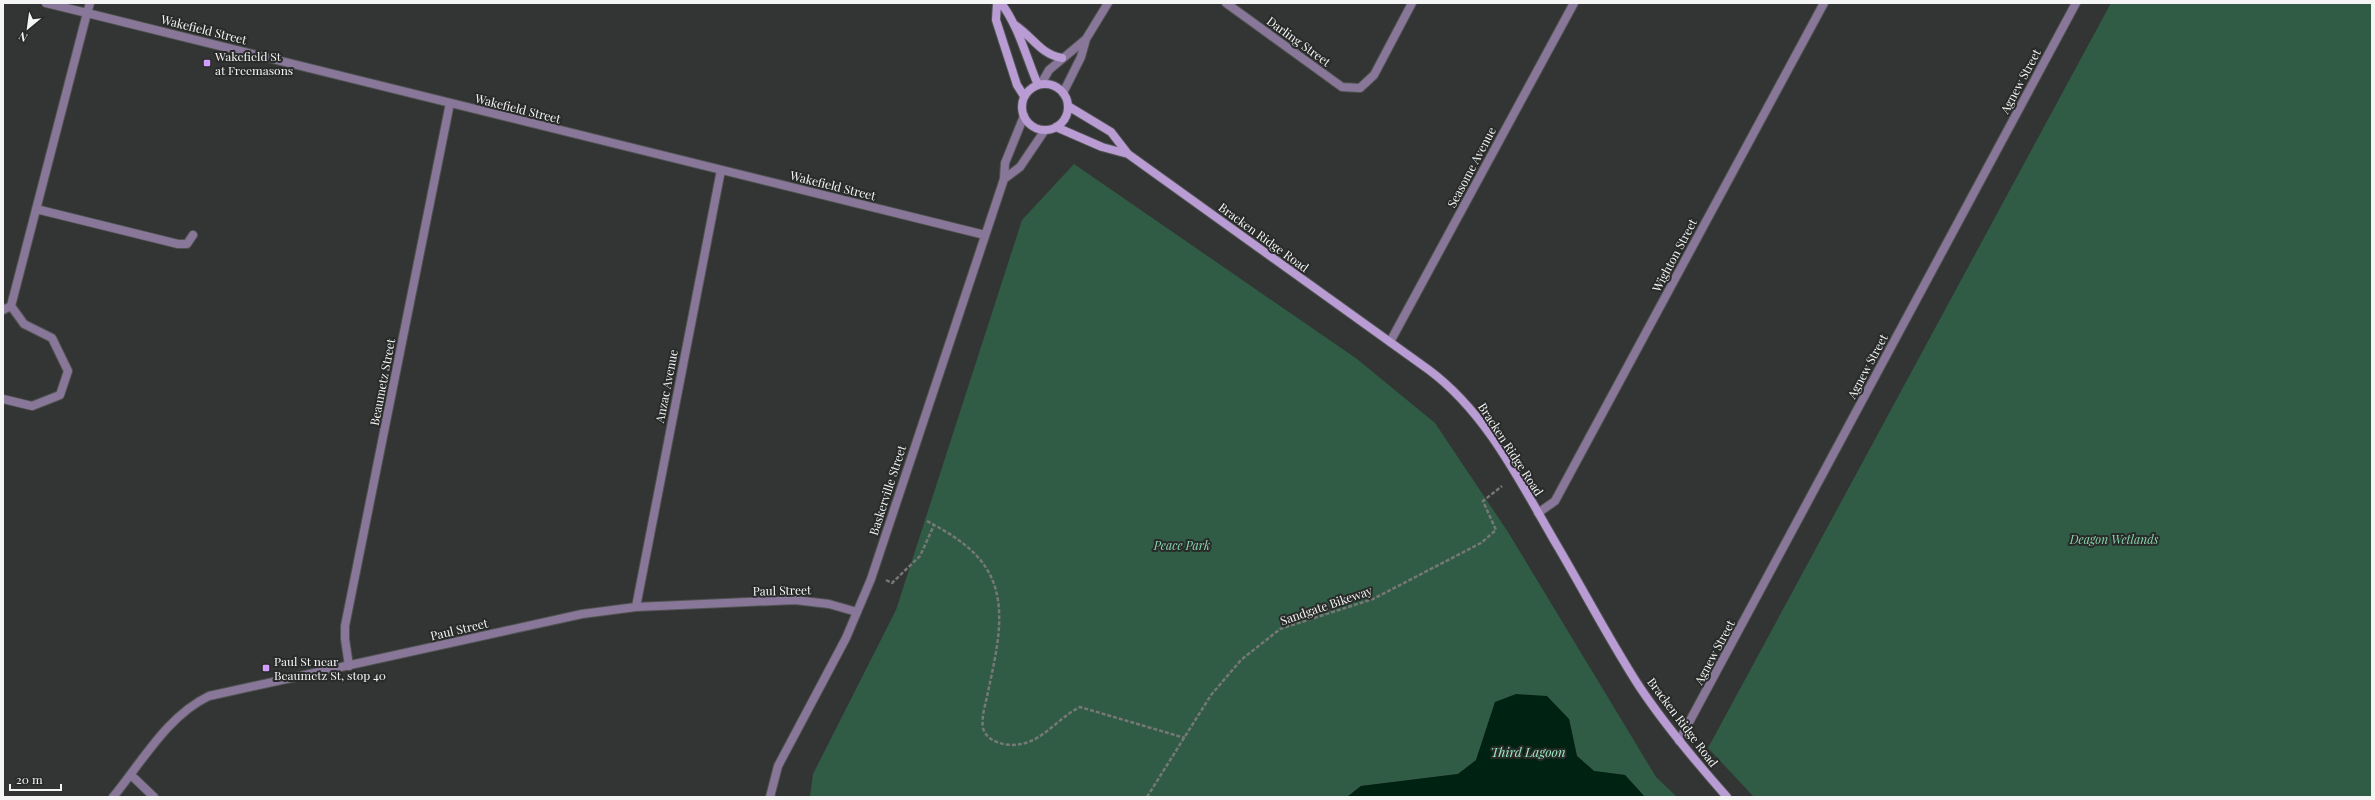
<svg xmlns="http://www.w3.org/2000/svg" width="2375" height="800" font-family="'Playfair Display',serif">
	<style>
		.green { fill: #305c46 }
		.water { fill: #002212 }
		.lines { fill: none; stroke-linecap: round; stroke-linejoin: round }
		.service-casing { stroke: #515452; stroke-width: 10 }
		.minor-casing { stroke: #515452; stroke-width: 10 }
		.tertiary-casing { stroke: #515452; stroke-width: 10 }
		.secondary-casing { stroke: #515452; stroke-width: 10 }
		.path { stroke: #767876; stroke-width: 2.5; stroke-dasharray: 4 2; stroke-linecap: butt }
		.service { stroke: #89779a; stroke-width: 8 }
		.minor { stroke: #89779a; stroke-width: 8 }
		.tertiary { stroke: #89779a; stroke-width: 8 }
		.secondary { stroke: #b99cd4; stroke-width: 8 }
		.poi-dot { fill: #d19dfe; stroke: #282b29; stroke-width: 1.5 }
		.labels { text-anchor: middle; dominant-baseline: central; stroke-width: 4; stroke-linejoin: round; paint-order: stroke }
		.street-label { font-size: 12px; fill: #f4f5f4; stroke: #282b29 }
		.poi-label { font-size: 12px; fill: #f4f5f4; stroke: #282b29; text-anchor: start }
		.park-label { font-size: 12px; font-style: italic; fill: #89d6ae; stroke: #282b29 }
		.water-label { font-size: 13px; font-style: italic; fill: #9ceac1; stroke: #282b29 }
	</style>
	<rect width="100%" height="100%" fill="#323533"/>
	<path class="green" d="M 2111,3 L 2372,3 L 2372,797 L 1754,797 L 1708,748 Z
		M 1074,164 L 1357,359 L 1435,423 L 1508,532 L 1656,777 L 1677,797 L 1645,797 L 1625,775 L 1594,771 L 1577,756 L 1569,719 L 1495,702 L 1476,761 L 1458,774 L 1361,786 L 1347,797 L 810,797 L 813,774 L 896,610 L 1022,220 Z"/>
	<path class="water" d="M 1516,694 L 1547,696 L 1569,719 L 1577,756 L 1594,771 L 1625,775 L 1645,797 L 1347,797 L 1361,786 L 1458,774 L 1476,760 L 1495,702 Z"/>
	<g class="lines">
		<g class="service-casing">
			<path id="service" d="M 36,209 L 178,244 L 187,244 L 193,235
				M 11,306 L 87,13
				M 3,310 L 11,306
				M 3,399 L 32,406 L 60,395 L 68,371 L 52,338 L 24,324 L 11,306"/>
		</g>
		<g class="minor-casing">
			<path id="minor" d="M 1226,3 L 1342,87 L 1360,88 L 1374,75 L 1412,3
				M 87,13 L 985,235
				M 1041,84 L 1049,70 L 1086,39
				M 1063,93 L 1081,57 L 1086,39 L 1108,3
				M 1390,342 L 1574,3
				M 1538,513 L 1555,501 L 1824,3
				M 636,607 L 721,170
				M 349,666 L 345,639 L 345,626 L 450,103
				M 1679,741 L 2076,3
				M 131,775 L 154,797
				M 113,797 C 142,762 167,716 209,696 L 582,614 L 636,607 L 795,600 L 829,604 L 857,612"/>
		</g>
		<g class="tertiary-casing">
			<path id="tertiary" d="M 46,3 L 87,13 L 90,3
				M 1004,179 L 1020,167 L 1045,130
				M 770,797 L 778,766 L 846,638 L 871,579 L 1004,179 L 1005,163 L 1024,116"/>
		</g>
		<g class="secondary-casing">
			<path id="secondary" d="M 997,3 L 996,20 L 1017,85 L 1024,96
				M 1001,3 C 1019,27 1026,57 1038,85
				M 1015,25 C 1033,37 1040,54 1062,58
				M1022 107a23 23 0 1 1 46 0a23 23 0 1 1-46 0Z
				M 1068,106 L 1111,132 L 1128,154 L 1429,370 C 1488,414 1521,484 1558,547 C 1585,593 1610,641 1639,686 C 1665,725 1696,762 1727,797
				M 1056,127 L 1102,147 L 1128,154"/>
		</g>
		<path class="path" d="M 927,521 C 955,536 985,554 995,587 C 1005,620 995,658 988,692 C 986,703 981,716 983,728 C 987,743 1008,747 1021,744 C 1044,740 1059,717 1080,707 L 1185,738
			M 886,580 L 892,583 L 920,556 L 934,525
			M 1147,797 L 1211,695 L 1241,660 L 1280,629 L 1373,599 L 1481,543 L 1496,530 L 1483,501 L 1502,486"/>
		<use href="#service" class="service"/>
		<use href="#minor" class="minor"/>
		<use href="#tertiary" class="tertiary"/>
		<use href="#secondary" class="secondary"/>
	</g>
	<g class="poi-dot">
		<rect x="203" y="59" width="8" height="8" rx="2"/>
		<rect x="262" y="664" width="8" height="8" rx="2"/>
	</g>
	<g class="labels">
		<g class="street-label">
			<text transform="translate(204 29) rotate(14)">Wakefield Street</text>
			<text transform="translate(1299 41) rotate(36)">Darling Street</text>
			<text transform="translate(2020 81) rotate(-62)">Agnew Street</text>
			<text transform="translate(518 108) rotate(14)">Wakefield Street</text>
			<text transform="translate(1471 167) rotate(-62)">Seasome Avenue</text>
			<text transform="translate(833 185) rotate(14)">Wakefield Street</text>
			<text transform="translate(1264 237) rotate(36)">Bracken Ridge Road</text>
			<text transform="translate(1674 255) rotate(-62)">Wighton Street</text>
			<text transform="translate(1867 366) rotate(-62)">Agnew Street</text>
			<text transform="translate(382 382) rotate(-79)">Beaumetz Street</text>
			<text transform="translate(666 386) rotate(-79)">Anzac Avenue</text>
			<text transform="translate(1511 449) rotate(57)">Bracken Ridge Road</text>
			<text transform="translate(887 490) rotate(-72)">Baskerville Street</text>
			<text transform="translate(782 590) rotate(-1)">Paul Street</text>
			<text transform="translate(1326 605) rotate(-19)">Sandgate Bikeway</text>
			<text transform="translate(459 629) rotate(-13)">Paul Street</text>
			<text transform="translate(1714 652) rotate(-62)">Agnew Street</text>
			<text transform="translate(1683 722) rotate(53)">Bracken Ridge Road</text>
		</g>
		<g class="poi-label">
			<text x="215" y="56">Wakefield St<tspan x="215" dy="14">at Freemasons</tspan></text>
			<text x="274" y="661">Paul St near<tspan x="274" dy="14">Beaumetz St, stop 40</tspan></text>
		</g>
		<g class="park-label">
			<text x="2114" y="539">Deagon Wetlands</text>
			<text x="1182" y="545">Peace Park</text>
		</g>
		<g class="water-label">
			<text x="1528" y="751">Third Lagoon</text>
		</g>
	</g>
	<rect width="2375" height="800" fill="none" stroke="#f4f5f4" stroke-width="8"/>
	<g transform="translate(28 28) rotate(209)" stroke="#282b29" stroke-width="3" paint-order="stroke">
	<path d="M0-3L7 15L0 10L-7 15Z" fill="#f4f5f4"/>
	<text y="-6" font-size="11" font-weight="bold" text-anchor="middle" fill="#f4f5f4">N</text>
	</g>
	<path d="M10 784v6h51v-6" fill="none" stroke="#f4f5f4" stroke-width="2"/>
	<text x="16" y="784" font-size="12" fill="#f4f5f4" stroke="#282b29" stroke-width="3" paint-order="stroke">20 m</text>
</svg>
